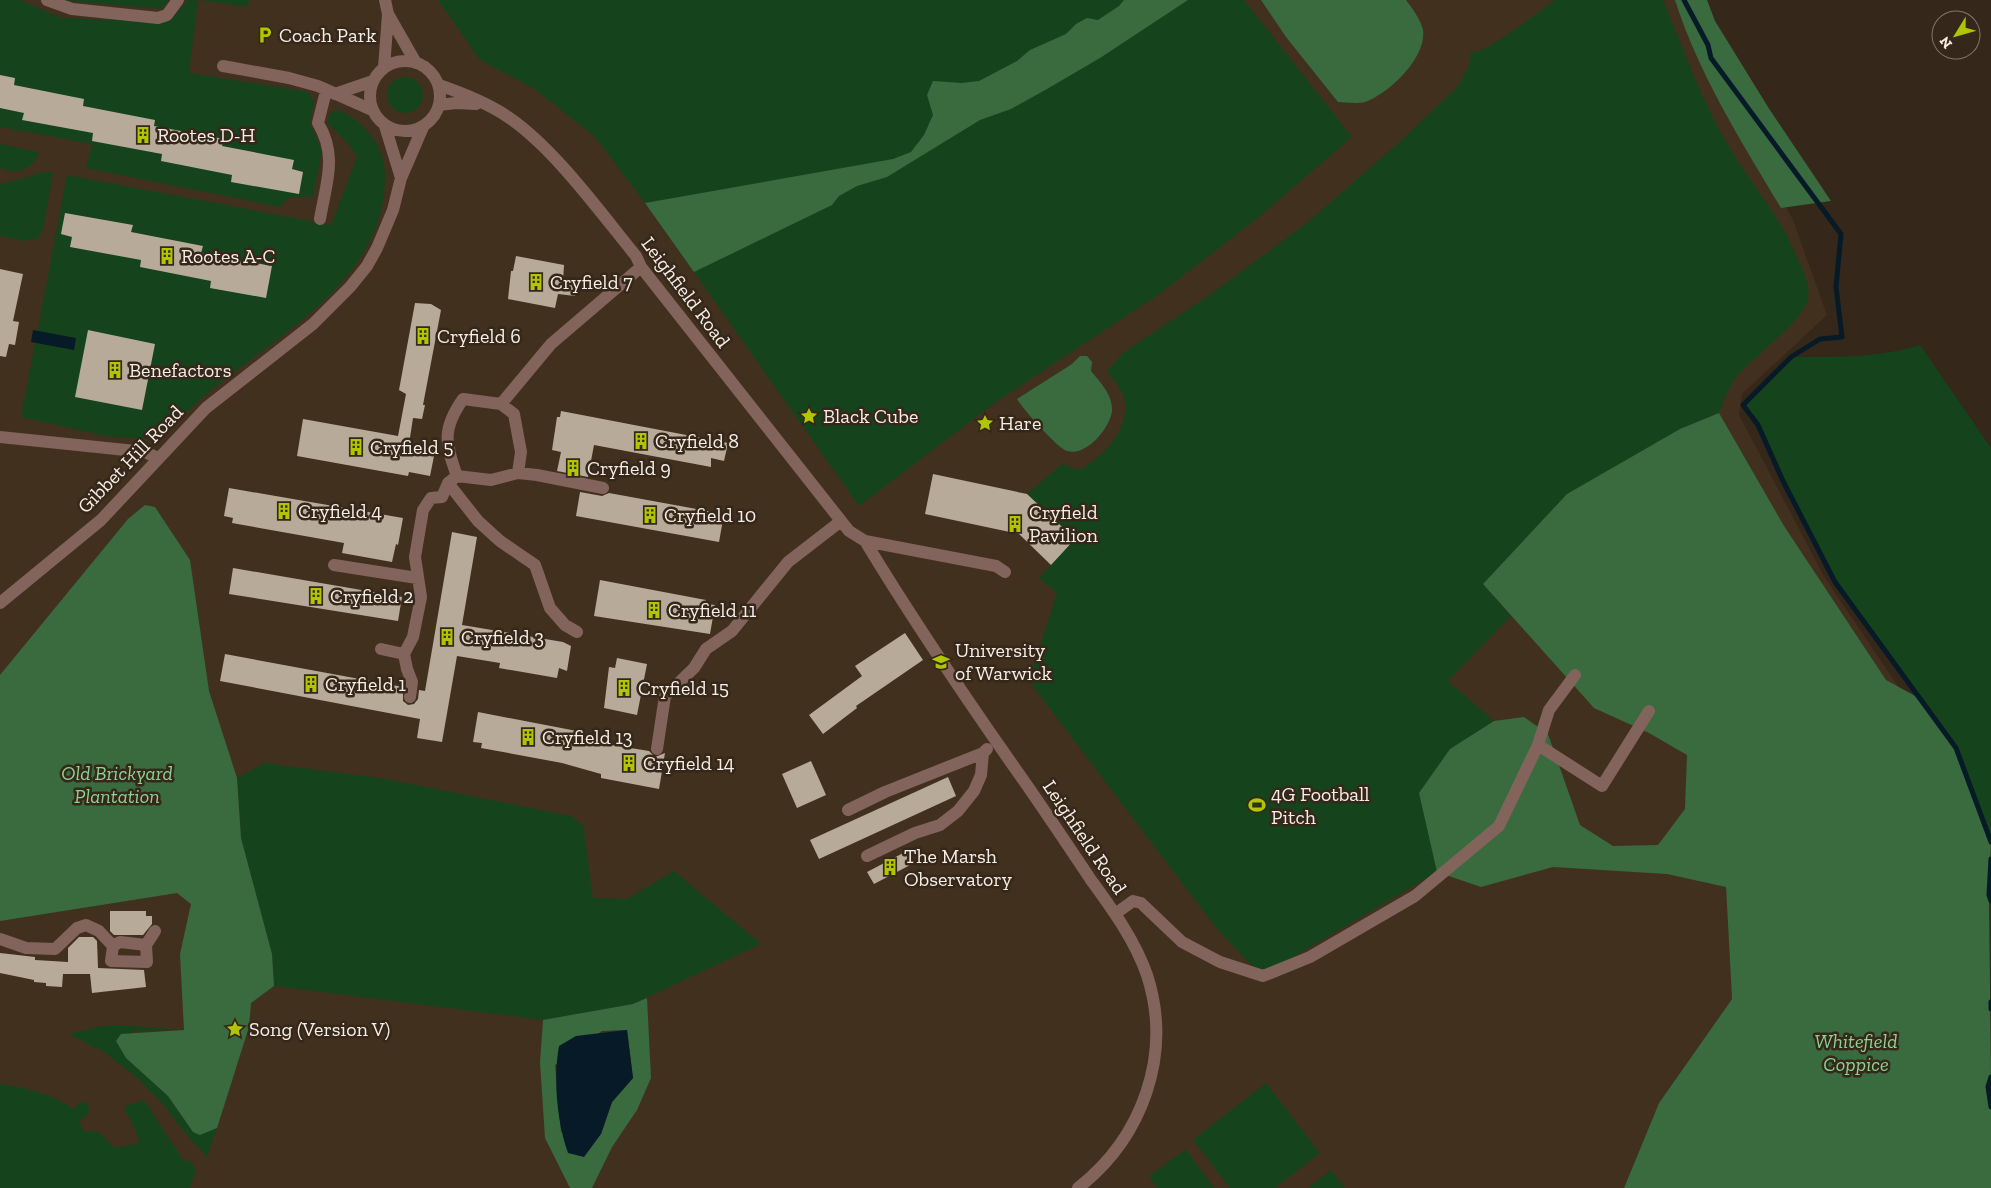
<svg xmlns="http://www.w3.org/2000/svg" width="1991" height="1188" font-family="'Zilla Slab',serif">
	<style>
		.built { fill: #42301e }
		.green { fill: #15441c }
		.forest { fill: #396b3e; fill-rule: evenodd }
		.water { fill: #071a27 }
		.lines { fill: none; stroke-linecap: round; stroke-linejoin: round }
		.stream { stroke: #071a27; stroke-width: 5 }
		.building { fill: #b7aa98 }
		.minor { stroke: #82645d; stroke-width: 12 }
		.labels { text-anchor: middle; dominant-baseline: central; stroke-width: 5; stroke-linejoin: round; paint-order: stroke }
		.poi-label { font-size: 20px; fill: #f6ede5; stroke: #35271a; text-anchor: start }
		.street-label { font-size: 20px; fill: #f6ede5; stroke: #35271a }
		.park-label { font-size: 20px; font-style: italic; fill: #8ad390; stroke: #35271a }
	</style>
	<rect width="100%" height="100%" fill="#35271a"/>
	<path class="built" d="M 0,0 L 1681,0 L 1686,17 L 1793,220 L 1827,315 L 1742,394 L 1739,415 L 1825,578 L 1939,747 L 1726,887 L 1732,999 L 1659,1103 L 1624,1188 L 0,1188 Z"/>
	<path class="green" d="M 0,0 L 20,0 L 61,18 L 165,22 L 172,18 L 188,0 L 249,0 L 248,7 L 198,0 L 189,73 L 309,92 L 314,102 L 310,123 L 322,151 L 313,196 L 288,198 L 279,207 L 86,168 L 92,144 L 0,127 Z
		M 58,0 L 168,0 L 162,9 Z
		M 438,0 L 1244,0 L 1352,137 L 1259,217 L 1158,295 L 996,402 L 859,506 L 645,203 L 595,137 L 535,89 L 480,60 Z
		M 1555,0 L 1663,0 C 1683,48 1701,100 1728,145 C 1749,181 1778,213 1794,251 C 1800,264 1811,283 1808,298 C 1803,325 1749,357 1733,382 C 1727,391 1723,403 1719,413 L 1680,429 L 1483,584 L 1511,616 L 1448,681 L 1494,721 L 1450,749 L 1437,872 L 1266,973 L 1254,968 L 1217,929 L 1029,681 L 1057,593 L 1039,578 L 1075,539 L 1027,494 L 1062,464 L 1079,470 C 1101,459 1127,432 1125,405 C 1125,392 1114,381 1107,371 L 1124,352 L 1211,294 L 1307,223 L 1405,137 L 1459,85 L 1470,63 L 1470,53 C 1490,52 1536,13 1555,0 Z
		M387 95a18 18 0 1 1 36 0a18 18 0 1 1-36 0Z
		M 338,109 C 365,123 385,145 385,176 C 386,279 279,334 210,391 C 192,406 176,424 159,441 L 143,438 L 110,437 L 21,417 L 67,175 L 331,225 L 357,157 C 355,150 334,129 327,123 L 330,114 Z
		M 0,144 L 39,152 C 34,169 16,176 0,168 Z
		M 51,172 L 53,173 L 43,229 L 38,238 L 25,241 L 0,236 L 0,184 L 25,178 L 39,173 Z
		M 1920,345 L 1991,448 L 1991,842 L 1956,748 L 1835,582 L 1783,481 L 1758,425 L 1743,405 L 1791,357 C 1835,357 1878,358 1920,345 Z
		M 264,763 L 386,779 L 571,816 L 583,825 L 593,898 L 627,899 L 674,871 L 761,944 L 633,1004 L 543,1020 L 274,986 L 272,954 L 241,838 L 237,778 Z
		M 118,1025 L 184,1030 L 132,1031 L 126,1058 L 168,1096 L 193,1132 L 200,1135 L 217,1128 L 207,1157 L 185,1133 L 164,1105 L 135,1076 L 104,1052 L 69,1034 L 101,1026 Z
		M 1266,1083 L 1320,1153 L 1275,1188 L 1230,1188 L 1193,1140 Z
		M 0,1084 C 27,1088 50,1093 73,1109 L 82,1101 L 88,1104 L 89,1111 L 85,1118 L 79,1120 L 84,1133 C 102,1126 103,1140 115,1148 L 140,1143 L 132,1122 L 123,1107 L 144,1100 L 184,1161 L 190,1161 L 196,1169 L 190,1188 L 0,1188 Z
		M 1186,1149 L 1187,1151 L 1214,1188 L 1157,1188 L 1149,1176 Z
		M 1331,1170 L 1345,1188 L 1308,1188 Z"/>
	<path class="forest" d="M 1124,0 L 1188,0 L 1100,58 L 1047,89 L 1011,109 L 980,120 L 887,177 L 857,186 L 839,196 L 832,205 L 694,272 L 645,203 L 893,159 L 911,152 L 924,135 L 933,115 L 927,95 L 933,81 L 962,83 L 979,81 L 1017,61 L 1030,50 L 1066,34 L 1076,24 L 1087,18 L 1098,20 L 1119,6 Z
		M 1261,0 L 1406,0 C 1412,8 1421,20 1423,30 C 1427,57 1389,94 1365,102 C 1357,104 1346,102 1338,102 L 1286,37 Z
		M 1675,0 L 1707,0 L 1715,21 L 1768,107 L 1831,201 L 1781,208 C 1741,141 1699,75 1675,0 Z
		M 1080,356 L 1087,356 L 1092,362 L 1091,371 C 1100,382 1113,395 1112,411 C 1110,428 1086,457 1067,451 C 1057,448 1023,409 1017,399 L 1072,364 Z
		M 1719,413 L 1784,526 L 1886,680 L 1919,698 L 1940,723 L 1956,748 L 1991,842 L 1989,895 L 1991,1077 L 1988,1087 L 1991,1107 L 1991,1188 L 1624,1188 L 1659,1103 L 1732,999 L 1726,887 L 1667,874 L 1553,867 L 1481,887 L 1437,872 L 1419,793 L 1450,749 L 1494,721 L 1524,717 L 1548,734 L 1580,825 L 1613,846 L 1658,845 L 1685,809 L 1687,755 L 1649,733 L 1594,708 L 1483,584 L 1567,494 L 1680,429 Z
		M 145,505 L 155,507 L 190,560 L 209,691 L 237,778 L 241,838 L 272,954 L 274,986 L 251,1003 L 249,1027 L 217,1128 L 200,1135 L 193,1132 L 168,1096 L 126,1058 L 116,1041 L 121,1034 L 184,1030 L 180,954 L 191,904 L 177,893 L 0,921 L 0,675 L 128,519 Z
		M 647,998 L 651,1078 L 637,1110 L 612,1147 L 592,1188 L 570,1188 L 545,1138 L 540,1062 L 543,1020 L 633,1004 ZM 627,1030 L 633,1078 L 612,1102 L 601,1134 L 561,1132 L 555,1065 L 602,1031 Z"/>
	<path class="water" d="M 33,330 L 76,338 L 74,350 L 31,342 Z
		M 627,1030 L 633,1078 L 612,1102 L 601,1134 L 584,1157 L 568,1153 C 557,1122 553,1079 559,1046 L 576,1036 Z"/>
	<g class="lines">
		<path class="stream" d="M 1684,0 L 1708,45 L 1711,58 L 1841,234 L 1836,287 L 1842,337 L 1820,339 L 1791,357 L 1743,405 L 1758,425 L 1783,481 L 1835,582 L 1956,748 L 1991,842
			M 1991,859 L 1989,895 L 1991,901
			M 1991,1002 L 1991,1009
			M 1991,1077 L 1988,1087 L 1991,1107"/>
	</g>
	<path class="building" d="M 0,75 L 15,78 L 14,85 L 84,99 L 83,106 L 155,120 L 154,126 L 224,139 L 222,146 L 294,160 L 292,169 L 303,172 L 299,194 L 231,182 L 232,175 L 161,161 L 162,154 L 92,141 L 93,133 L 22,120 L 24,113 L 0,108 Z
		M 65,213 L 133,225 L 131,232 L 203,246 L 201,253 L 272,266 L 266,298 L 210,288 L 211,281 L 140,267 L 141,260 L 70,247 L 72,237 L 61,234 Z
		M 516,256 L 564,265 L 563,282 L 577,284 L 575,296 L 558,294 L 555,308 L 508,299 L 511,271 L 513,271 Z
		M 0,269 L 23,274 L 13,321 L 19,322 L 15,345 L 9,344 L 6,357 L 0,356 Z
		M 415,303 L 431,304 L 441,310 L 423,405 L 425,405 L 422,419 L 413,418 L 409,444 L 435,451 L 430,476 L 409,472 L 408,476 L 297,456 L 303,419 L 398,436 L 406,394 L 399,390 Z
		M 88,330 L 155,344 L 142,410 L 75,397 Z
		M 561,411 L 728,443 L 724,461 L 711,458 L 711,467 L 594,445 L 588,477 L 557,471 L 561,452 L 552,450 L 557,417 L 560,417 Z
		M 933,474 L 1027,494 L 1075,539 L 1051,565 L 1019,534 L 925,514 Z
		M 229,488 L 403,518 L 398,545 L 396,544 L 392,562 L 342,553 L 344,543 L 232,523 L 233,518 L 224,516 Z
		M 580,492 L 602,496 L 609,493 L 724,514 L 719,542 L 576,516 Z
		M 452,532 L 477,537 L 462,625 L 563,642 L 571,646 L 567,671 L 559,668 L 557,678 L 499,668 L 500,663 L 457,656 L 442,742 L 417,738 L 420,719 L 220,681 L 225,654 L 403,687 L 403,701 L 408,705 L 414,704 L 418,699 L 419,690 L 425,691 Z
		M 233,568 L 402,597 L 398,621 L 229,594 Z
		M 600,580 L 706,600 L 706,604 L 715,605 L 710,634 L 594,616 Z
		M 905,633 L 923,660 L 856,706 L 857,708 L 823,734 L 809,715 L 862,676 L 855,666 Z
		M 617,658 L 647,664 L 637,715 L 604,708 L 609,667 L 615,668 Z
		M 478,712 L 582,732 L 581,740 L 649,751 L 655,757 L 665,753 L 659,789 L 601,778 L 601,774 L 562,763 L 481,748 L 482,743 L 473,742 Z
		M 811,761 L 826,795 L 797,808 L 782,774 Z
		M 948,777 L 956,796 L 819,859 L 810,840 Z
		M 907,851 L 914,863 L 874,884 L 867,872 Z
		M 110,911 L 146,911 L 146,916 L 152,916 L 152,924 L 143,935 L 114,935 L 110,931 Z
		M 79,937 L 93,937 L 97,941 L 98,968 L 144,970 L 146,987 L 92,993 L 90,974 L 63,974 L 62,987 L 46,986 L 46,983 L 34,982 L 34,980 L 0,973 L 0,953 L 35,957 L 35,960 L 68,962 L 68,948 Z"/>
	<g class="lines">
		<path class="minor" d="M 47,0 L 72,9 L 158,18 L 167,15 L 178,0
			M 388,14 L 416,63
			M370 96a35 35 0 1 1 70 0a35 35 0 1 1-70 0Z
			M 223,66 L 289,78 L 318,86 L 372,110
			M 384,68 L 388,14 L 385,0
			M 439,85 C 462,93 488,103 508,117 C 554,148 600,212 636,256 L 641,267 L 849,531 L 865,541 C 911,617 961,691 1012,764 C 1039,802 1065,841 1091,880 C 1112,909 1135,940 1147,975 C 1173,1055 1142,1138 1078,1188
			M 335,94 L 373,81
			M 439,105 L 456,103 L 476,104
			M 385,126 L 401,178
			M 320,219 C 326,183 338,156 318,123 L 326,91
			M 501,404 L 551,344 L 641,267
			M 0,437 L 145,452 L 158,458
			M 457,476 C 445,443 442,429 463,399 L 501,404 L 514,414 L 521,452 L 518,473
			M 865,541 L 996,566 L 1005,572
			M 334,565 L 417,578
			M 0,603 L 101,520 L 206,408 L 313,324 L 350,287 L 367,266 L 377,248 L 393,210 L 401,178 L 423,127
			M 577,632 L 565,625 L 550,608 L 535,565 L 500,541 L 478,521 L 448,483 L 457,476 L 491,480 L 518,473 L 537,475 L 603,488
			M 381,649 L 404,654
			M 410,697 L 412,682 L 407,669 L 404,654 L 413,637 L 421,597 L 415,557 L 423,510 L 431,498 L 442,497 L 448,483
			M 1538,745 L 1602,786 L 1649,711
			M 657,749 L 665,696 L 694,668 L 706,649 L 732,631 L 788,562 L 841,521
			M 848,810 L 885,792 L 983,753 L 987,749
			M 867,856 L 915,833 L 940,825 L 958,811 L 974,791 L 981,775 L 983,753
			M 1115,914 L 1133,901 L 1141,903 L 1182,942 L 1220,962 L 1263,976 L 1310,957 L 1415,896 L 1499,826 L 1538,745 L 1549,710 L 1575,675
			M 0,939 L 26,948 L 55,949 L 77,928 L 86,925 L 99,931 L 113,946
			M 120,942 L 146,945 L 147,962 L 111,961 L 113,946 Z
			M 146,945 L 155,931"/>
	</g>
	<defs>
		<g id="parking-bare" transform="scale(1.35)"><path d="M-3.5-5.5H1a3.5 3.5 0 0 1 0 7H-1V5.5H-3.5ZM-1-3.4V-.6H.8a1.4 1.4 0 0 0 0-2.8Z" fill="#b1c500" stroke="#35271a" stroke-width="2.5" paint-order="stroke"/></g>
		<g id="building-bare" transform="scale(1.35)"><path d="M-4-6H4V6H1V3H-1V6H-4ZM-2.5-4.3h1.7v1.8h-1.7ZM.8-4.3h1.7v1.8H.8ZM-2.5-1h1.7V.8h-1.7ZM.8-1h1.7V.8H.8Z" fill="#b1c500" stroke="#35271a" stroke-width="2.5" paint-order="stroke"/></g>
		<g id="sight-bare" transform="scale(1.35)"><path d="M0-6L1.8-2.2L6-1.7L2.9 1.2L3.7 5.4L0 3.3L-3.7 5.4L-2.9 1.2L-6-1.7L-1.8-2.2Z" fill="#b1c500" stroke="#35271a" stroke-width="2.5" paint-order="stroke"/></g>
		<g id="university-bare" transform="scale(1.35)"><path d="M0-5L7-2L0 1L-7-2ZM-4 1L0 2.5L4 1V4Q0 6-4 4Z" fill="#b1c500" stroke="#35271a" stroke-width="2.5" paint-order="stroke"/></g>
		<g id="stadium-bare" transform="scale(1.35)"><path d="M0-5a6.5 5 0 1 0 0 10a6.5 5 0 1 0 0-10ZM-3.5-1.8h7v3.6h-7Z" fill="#b1c500" stroke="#35271a" stroke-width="2.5" paint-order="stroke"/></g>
	</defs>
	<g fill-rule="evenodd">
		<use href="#parking-bare" x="265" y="35"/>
		<use href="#building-bare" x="143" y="135"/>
		<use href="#building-bare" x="167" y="256"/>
		<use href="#building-bare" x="536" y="282"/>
		<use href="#building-bare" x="423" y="336"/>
		<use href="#building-bare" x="115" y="370"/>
		<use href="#sight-bare" x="809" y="416"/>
		<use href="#sight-bare" x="985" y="423"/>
		<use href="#building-bare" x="641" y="441"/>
		<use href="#building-bare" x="356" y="447"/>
		<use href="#building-bare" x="573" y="468"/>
		<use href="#building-bare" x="284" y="511"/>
		<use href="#building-bare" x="650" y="515"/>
		<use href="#building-bare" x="1015" y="524"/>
		<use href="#building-bare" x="316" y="596"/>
		<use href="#building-bare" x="654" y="610"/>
		<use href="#building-bare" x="447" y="637"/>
		<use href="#university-bare" x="941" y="662"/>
		<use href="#building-bare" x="311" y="684"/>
		<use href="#building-bare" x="624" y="688"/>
		<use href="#building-bare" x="528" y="737"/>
		<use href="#building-bare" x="629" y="763"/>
		<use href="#stadium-bare" x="1257" y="805"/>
		<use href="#building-bare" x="890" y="867"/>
		<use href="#sight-bare" x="235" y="1029"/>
	</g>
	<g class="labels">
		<g class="poi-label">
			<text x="279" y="35">Coach Park</text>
			<text x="157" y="135">Rootes D-H</text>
			<text x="181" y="256">Rootes A-C</text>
			<text x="550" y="282">Cryfield 7</text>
			<text x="437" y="336">Cryfield 6</text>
			<text x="129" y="370">Benefactors</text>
			<text x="823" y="416">Black Cube</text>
			<text x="999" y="423">Hare</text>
			<text x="655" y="441">Cryfield 8</text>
			<text x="370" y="447">Cryfield 5</text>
			<text x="587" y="468">Cryfield 9</text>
			<text x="298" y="511">Cryfield 4</text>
			<text x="1029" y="512">Cryfield<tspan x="1029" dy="23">Pavilion</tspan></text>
			<text x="664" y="515">Cryfield 10</text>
			<text x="330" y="596">Cryfield 2</text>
			<text x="668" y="610">Cryfield 11</text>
			<text x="461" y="637">Cryfield 3</text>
			<text x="955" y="650">University<tspan x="955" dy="23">of Warwick</tspan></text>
			<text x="325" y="684">Cryfield 1</text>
			<text x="638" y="688">Cryfield 15</text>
			<text x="542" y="737">Cryfield 13</text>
			<text x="643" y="763">Cryfield 14</text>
			<text x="1271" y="794">4G Football<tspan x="1271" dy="23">Pitch</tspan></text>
			<text x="904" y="856">The Marsh<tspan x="904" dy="23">Observatory</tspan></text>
			<text x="249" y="1029">Song (Version V)</text>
		</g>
		<g class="street-label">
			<text transform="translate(686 292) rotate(53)">Leighfield Road</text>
			<text transform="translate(130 459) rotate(-46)">Gibbet Hill Road</text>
			<text transform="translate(1085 837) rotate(56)">Leighfield Road</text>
		</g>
		<g class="park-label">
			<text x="117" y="773">Old Brickyard<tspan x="117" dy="23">Plantation</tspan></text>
			<text x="1856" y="1041">Whitefield<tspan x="1856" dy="23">Coppice</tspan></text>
		</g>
	</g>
	<g transform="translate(1956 35) rotate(233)"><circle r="24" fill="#35271a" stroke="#82766b"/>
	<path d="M0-4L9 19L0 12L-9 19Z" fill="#b1c500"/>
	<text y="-8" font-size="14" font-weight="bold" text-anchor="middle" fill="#f6ede5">N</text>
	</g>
</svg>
